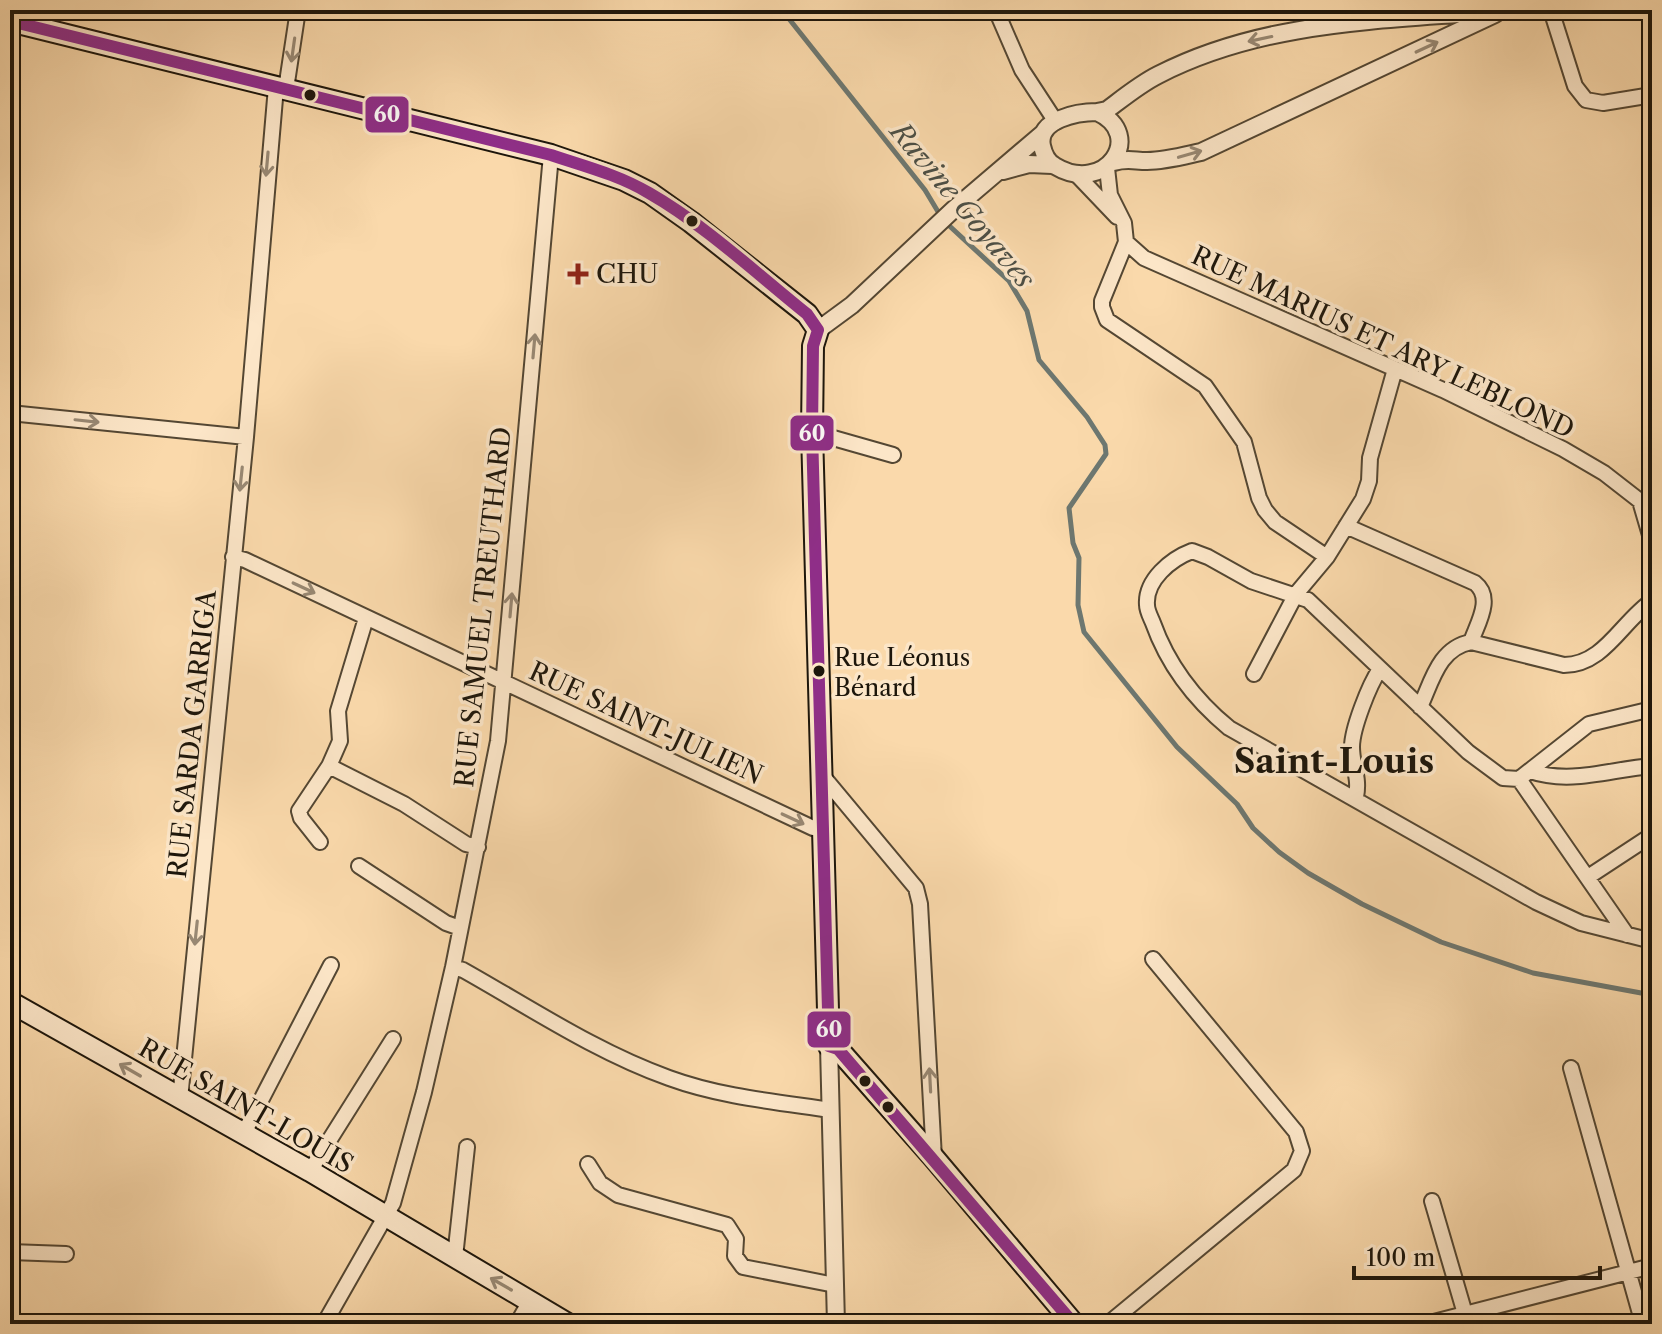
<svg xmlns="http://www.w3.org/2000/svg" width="1662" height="1334" font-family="'Libre Caslon Text',serif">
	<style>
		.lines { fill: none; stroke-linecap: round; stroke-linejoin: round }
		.stream { stroke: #6d7770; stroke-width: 5 }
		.minor-casing { stroke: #544733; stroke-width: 18 }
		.tertiary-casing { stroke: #544733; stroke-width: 20 }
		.secondary-casing { stroke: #1d160b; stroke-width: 24 }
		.minor { stroke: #fce6c8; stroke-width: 14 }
		.tertiary { stroke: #fce6c8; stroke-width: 16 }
		.secondary { stroke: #fce6c8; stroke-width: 20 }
		.bus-1-casing { stroke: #fce6c8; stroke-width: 18 }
		.bus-1 { stroke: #8f2e88; stroke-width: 12 }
		.oneway { stroke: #988873 }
		.bus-dot { fill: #1d160b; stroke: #fce6c8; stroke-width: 3 }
		.poi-dot { fill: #8f2418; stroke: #fce6c8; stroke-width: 3 }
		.labels { text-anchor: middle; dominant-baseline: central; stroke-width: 7; stroke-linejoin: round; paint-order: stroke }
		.bus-label { font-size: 24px; fill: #1d160b; stroke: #fce6c8; text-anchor: start }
		.poi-label { font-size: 26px; fill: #1d160b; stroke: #fce6c8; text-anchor: start }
		.street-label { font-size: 26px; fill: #1d160b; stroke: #fce6c8 }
		.water-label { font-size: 28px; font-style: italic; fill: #4c4f46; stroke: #fce6c8 }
		.district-label { font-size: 34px; font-weight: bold; fill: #1d160b; stroke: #fce6c8 }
		.line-badge { stroke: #fce6c8; stroke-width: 3 }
		.badge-label { font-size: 22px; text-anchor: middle; font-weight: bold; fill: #fff }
	</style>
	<rect width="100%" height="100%" fill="#fad9ab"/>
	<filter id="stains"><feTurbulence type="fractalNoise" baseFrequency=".0025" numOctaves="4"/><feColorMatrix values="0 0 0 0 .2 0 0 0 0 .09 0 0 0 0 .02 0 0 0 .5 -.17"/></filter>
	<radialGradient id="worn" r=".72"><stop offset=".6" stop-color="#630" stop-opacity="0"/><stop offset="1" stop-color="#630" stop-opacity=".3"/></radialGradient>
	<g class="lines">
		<path class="stream" d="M 782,10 L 925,190 L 943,220 L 1009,281 L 1027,311 L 1039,360 L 1087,417 L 1105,445 L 1106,454 L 1069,508 L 1073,543 L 1079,558 L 1078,605 L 1084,632 L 1177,747 L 1237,804 L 1253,828 L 1279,852 L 1308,873 L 1362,904 L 1441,942 L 1533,973 L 1652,995"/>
		<g class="minor-casing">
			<path id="minor" d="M 996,10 L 1022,70 L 1056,122
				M 1551,10 L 1575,86 L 1586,100 L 1603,103 L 1652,95
				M 286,89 L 298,10
				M 1107,168 L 1110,195 L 1124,223 L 1126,242 L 1144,258 L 1443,390 L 1563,449 L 1604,473 L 1640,501 L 1652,542
				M 1076,174 L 1117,217
				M 1126,242 L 1102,301 L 1102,307 L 1107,320 L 1205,386 L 1244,442 L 1259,498 L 1265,510 L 1275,522 L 1327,557
				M 10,413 L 246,437
				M 812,432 L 893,455
				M 1346,526 L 1475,583 C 1494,598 1477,624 1471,642 C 1439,648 1432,681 1420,707
				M 233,557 L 245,560 L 813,828 L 822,828
				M 1471,642 L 1564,665 C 1604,665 1622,621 1652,601
				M 1254,674 L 1296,594 L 1327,557 L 1363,499 L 1369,481 L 1370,458 L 1395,369
				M 1652,709 L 1589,724 L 1519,779 L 1503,778 L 1468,752 L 1308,600 L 1251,581 L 1208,557 L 1192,551 C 1171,559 1145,580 1147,605 C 1147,611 1151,618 1153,623 C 1168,665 1195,700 1229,728 L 1536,902 L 1581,923 L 1652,941
				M 329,766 L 404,804 L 466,844 L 478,847
				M 1530,771 C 1571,785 1611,769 1652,766
				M 821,774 L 916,888 L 920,904 L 934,1158
				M 1519,779 L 1627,935
				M 1356,797 C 1360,777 1352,766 1352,747 C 1352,729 1369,685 1380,669
				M 320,842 L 301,818 L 299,811 L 329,766 L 340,741 L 338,711 L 366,618
				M 359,866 L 446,923 L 460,928
				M 1588,877 L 1652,835
				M 453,967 L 463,970 C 529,1007 596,1052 669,1078 C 721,1097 777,1102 831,1110
				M 1571,1068 L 1643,1324
				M 180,1099 L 246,437 L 276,87
				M 244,1133 L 331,965
				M 588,1164 L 600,1183 L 618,1195 L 727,1225 L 736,1239 L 735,1256 L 743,1267 L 835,1285
				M 310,1171 L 393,1039
				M 1432,1201 L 1468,1324
				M 10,1252 L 66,1254
				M 455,1257 L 467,1147
				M 324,1324 L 393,1203 L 424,1092 L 453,967 L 498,741 L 551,155
				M 517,1324 L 530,1301
				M 1108,1324 L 1294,1170 L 1302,1151 L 1296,1132 L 1153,959
				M 1426,1324 L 1652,1266"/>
		</g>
		<g class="tertiary-casing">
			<path id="tertiary" d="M 1097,112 L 1107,110 C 1123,98 1140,84 1158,75 C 1267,19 1387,21 1506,10
				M 1097,112 C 1147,135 1105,196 1055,166 C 1047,162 1044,155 1042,146 C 1036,119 1079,112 1097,112 Z
				M 1114,162 C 1126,158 1135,161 1147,161 C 1165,161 1183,156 1201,152 L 1495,14
				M 1003,171 L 1029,164 L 1052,165
				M 818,330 L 852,305 L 954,209 L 1042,134
				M 829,1046 L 836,1324"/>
		</g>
		<g class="secondary-casing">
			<path id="secondary" d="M 10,21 L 551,155 L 624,180 L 650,193 L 691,222 L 807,314 L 818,330 L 813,346 L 812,432 L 829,1046 L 838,1049 L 934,1158 L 1074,1324
				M 10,1002 L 310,1171 L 568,1324"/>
		</g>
		<use href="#minor" class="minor"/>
		<use href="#tertiary" class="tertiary"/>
		<use href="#secondary" class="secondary"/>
		<g class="bus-1-casing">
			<path id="bus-1" d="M 10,21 L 551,155 C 584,166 619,175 649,193 C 705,225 757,274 807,314 L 818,330 L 813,346 L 812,432 L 829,1046 L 838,1049 L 1074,1324"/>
		</g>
		<use href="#bus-1" class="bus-1"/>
	</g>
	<defs><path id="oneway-shaft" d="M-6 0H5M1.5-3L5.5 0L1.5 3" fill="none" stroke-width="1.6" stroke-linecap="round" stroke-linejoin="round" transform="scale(2)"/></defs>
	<g class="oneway">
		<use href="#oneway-shaft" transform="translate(1260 39) rotate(168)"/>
		<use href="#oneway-shaft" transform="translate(1427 47) rotate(-25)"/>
		<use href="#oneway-shaft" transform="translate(293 50) rotate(98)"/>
		<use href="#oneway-shaft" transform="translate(1190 154) rotate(-16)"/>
		<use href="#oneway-shaft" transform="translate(267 164) rotate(95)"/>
		<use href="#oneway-shaft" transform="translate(534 346) rotate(-85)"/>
		<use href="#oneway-shaft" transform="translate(87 421) rotate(6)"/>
		<use href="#oneway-shaft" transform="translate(241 479) rotate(96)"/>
		<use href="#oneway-shaft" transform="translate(304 588) rotate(25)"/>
		<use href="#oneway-shaft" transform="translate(511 605) rotate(-85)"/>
		<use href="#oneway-shaft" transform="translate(793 819) rotate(25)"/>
		<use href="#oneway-shaft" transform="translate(196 933) rotate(96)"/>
		<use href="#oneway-shaft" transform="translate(130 1070) rotate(-150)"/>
		<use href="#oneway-shaft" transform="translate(930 1080) rotate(-93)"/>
		<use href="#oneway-shaft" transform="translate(501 1284) rotate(-150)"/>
	</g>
	<g class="bus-dot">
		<circle cx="310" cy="95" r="7"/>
		<circle cx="692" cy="221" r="7"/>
		<circle cx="819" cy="671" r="7"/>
		<circle cx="865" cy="1081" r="7"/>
		<circle cx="888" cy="1107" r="7"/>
	</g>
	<path class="poi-dot" d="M574 262h8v8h8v8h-8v8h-8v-8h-8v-8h8z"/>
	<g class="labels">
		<g class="bus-label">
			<text x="834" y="657">Rue Léonus<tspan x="834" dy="30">Bénard</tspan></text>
		</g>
		<g class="poi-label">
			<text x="596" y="274">CHU</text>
		</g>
		<g class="street-label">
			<text transform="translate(1383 342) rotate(25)">RUE MARIUS ET ARY LEBLOND</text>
			<text transform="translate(483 607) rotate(-84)">RUE SAMUEL TREUTHARD</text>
			<text transform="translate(646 723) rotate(25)">RUE SAINT-JULIEN</text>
			<text transform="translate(192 734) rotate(-84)">RUE SARDA GARRIGA</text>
			<text transform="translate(246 1106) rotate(30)">RUE SAINT-LOUIS</text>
		</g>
		<g class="water-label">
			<text transform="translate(963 205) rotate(50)">Ravine Goyaves</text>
		</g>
		<g class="district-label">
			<text x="1334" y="761">Saint-Louis</text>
		</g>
	</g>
	<g class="line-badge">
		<rect x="364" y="95" width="46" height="39" rx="8" fill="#8f2e88"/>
		<rect x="789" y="414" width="46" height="38" rx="8" fill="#8f2e88"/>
		<rect x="806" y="1010" width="46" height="39" rx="8" fill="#8f2e88"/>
	</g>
	<g class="badge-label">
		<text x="387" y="122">60</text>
		<text x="812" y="441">60</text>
		<text x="829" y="1037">60</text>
	</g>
	<rect width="1662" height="1334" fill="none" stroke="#fad9ab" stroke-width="40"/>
	<rect x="12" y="12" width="1638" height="1310" fill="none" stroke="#1d160b" stroke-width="4"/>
	<rect x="20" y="20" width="1622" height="1294" fill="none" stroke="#1d160b" stroke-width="2"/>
	<path d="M1354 1266v12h246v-12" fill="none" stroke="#1d160b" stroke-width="4"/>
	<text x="1366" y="1266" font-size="24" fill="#1d160b" stroke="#fce6c8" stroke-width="6" paint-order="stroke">100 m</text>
	<rect width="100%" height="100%" filter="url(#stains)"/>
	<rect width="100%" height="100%" fill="url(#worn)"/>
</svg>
